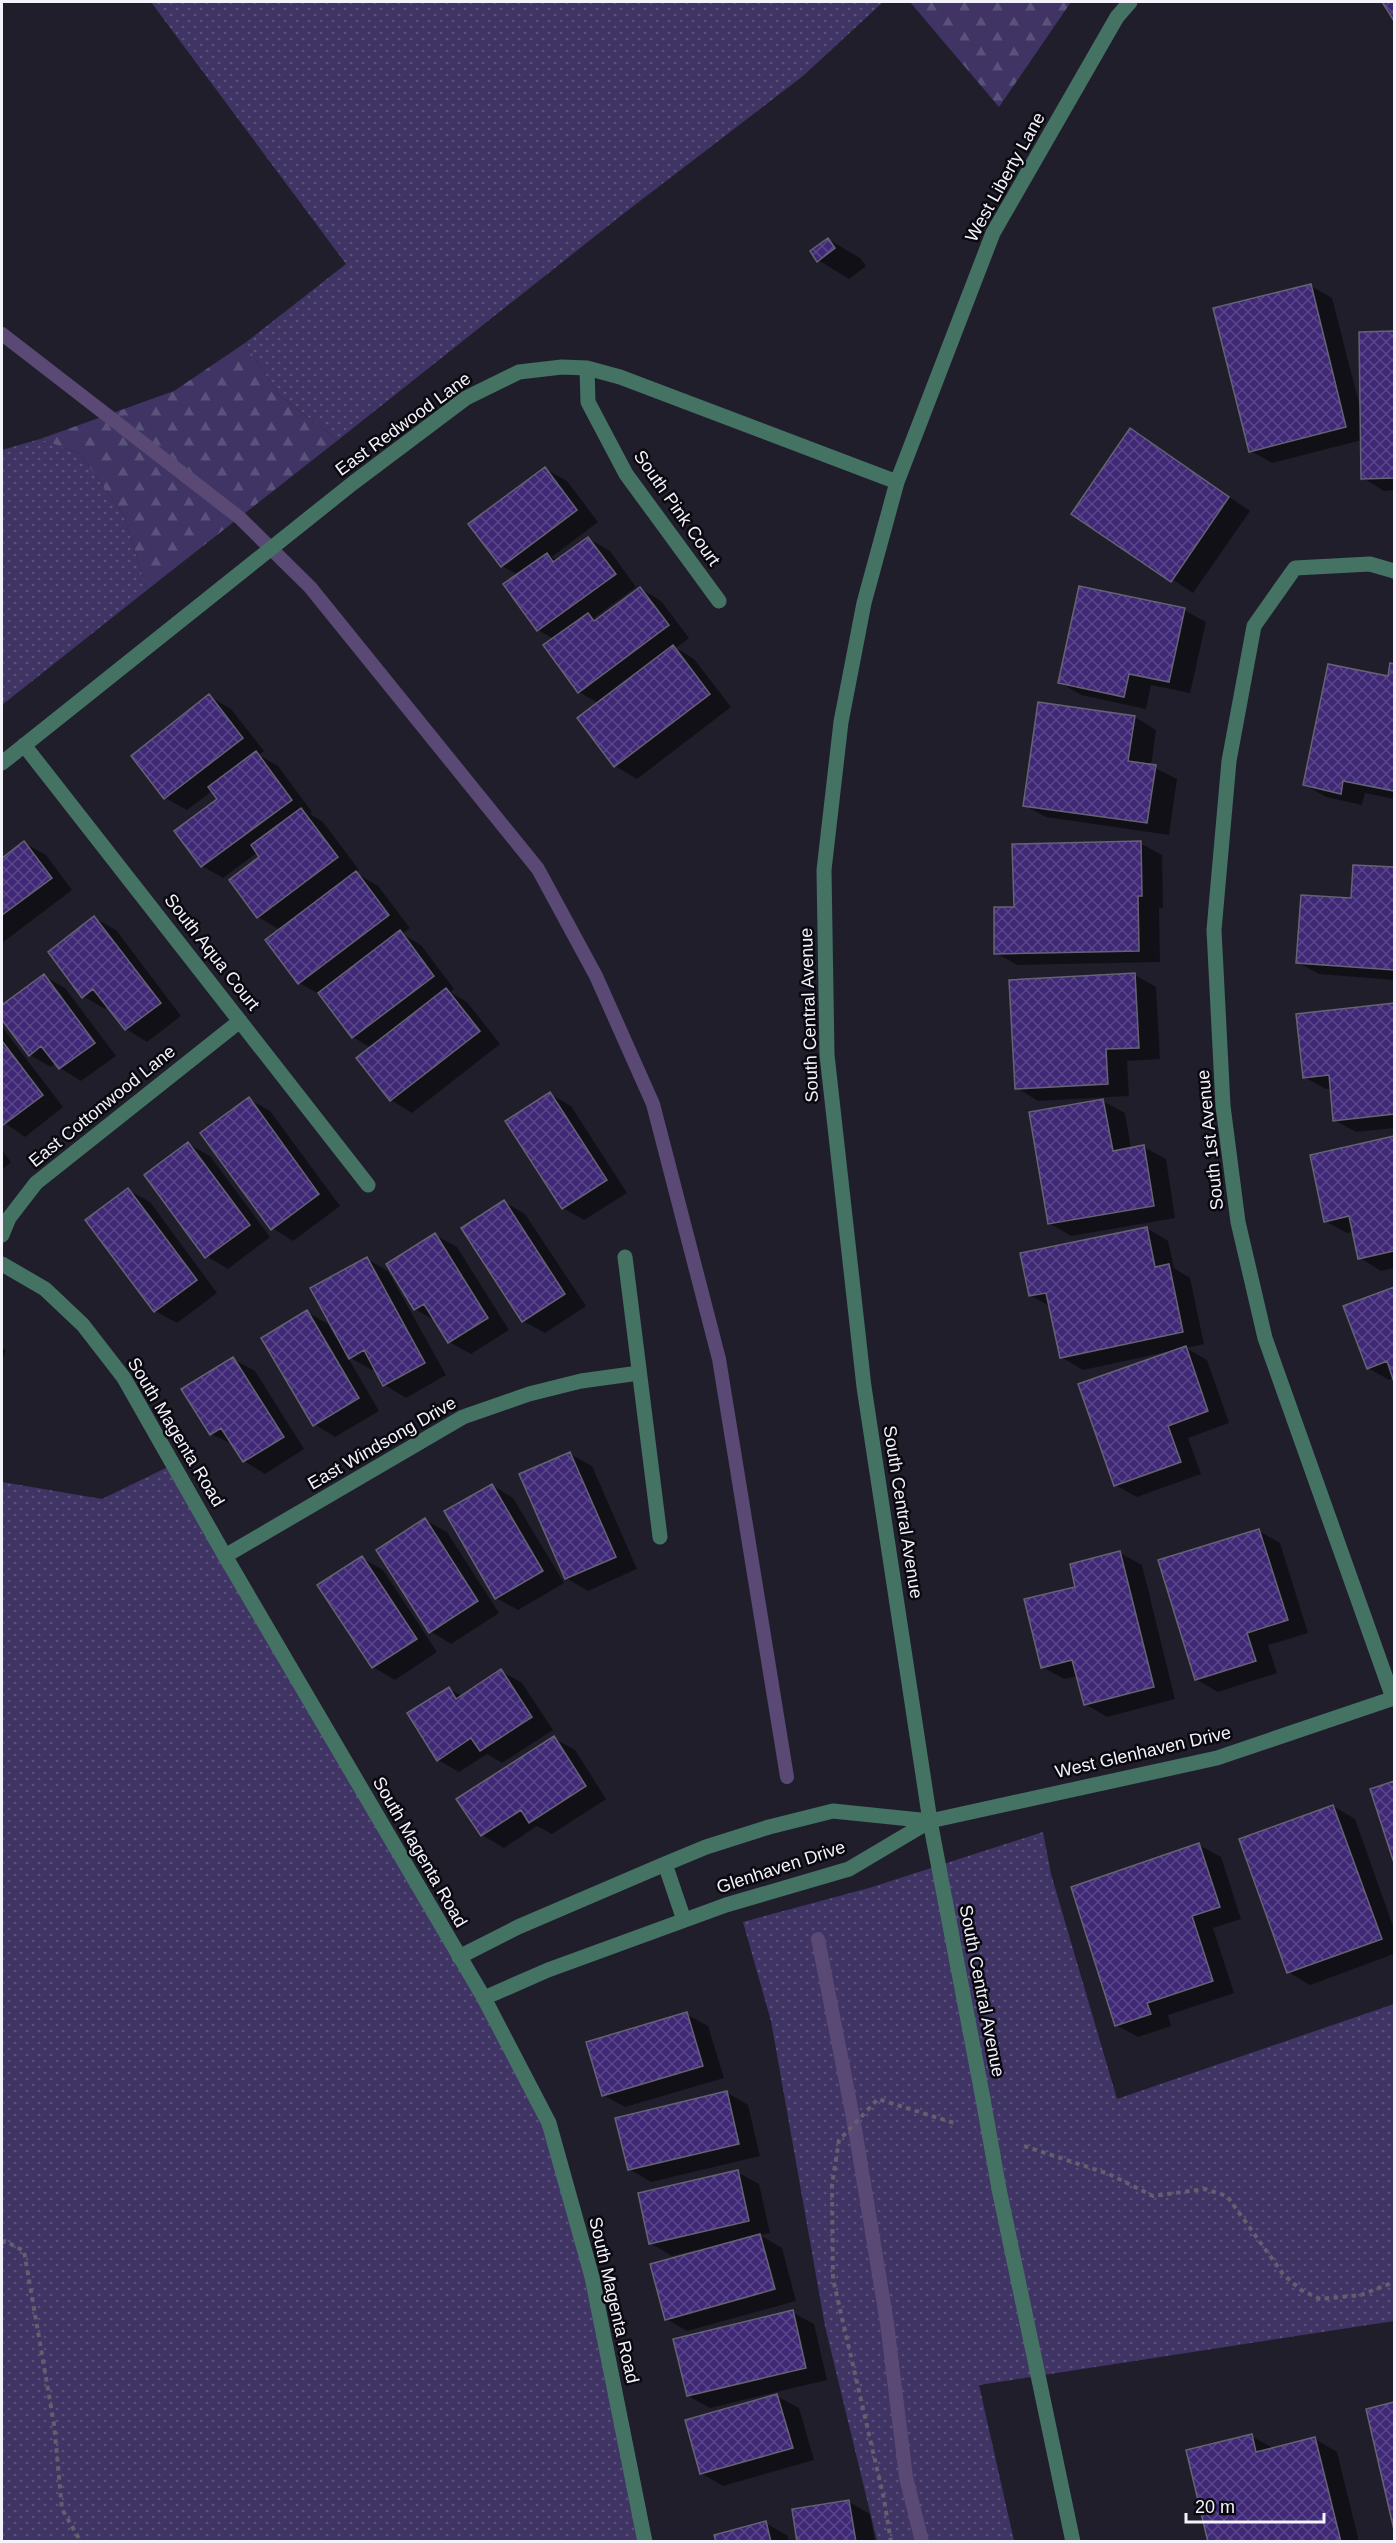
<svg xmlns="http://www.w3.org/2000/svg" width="1396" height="2543" font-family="Helvetica,sans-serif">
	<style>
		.grass { fill: url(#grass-dots) }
		.forest { fill: url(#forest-firs) }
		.shadow { fill: #0007 }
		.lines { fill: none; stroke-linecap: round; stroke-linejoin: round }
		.stream { stroke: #594974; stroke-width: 14 }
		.building { fill: url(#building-cross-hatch); stroke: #656373; stroke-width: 1.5 }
		.path { stroke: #63606d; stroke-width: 4; stroke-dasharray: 4.5 4.5; stroke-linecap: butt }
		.minor { stroke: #447364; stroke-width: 15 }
		.minor-bridge { stroke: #447364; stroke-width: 15 }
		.labels { text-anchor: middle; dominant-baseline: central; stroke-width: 5; stroke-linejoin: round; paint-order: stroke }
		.street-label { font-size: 18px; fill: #f4f3fc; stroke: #0a090f }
	</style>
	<defs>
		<pattern id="grass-dots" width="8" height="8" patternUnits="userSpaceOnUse" patternTransform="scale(1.5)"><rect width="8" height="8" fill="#3f3464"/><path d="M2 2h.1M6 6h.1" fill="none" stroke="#5b527b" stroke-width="1.8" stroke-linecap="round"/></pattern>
		<pattern id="forest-firs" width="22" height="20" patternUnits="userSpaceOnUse" patternTransform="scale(1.5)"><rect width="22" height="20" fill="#3f3464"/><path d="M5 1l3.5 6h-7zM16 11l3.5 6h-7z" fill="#5b527b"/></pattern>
		<pattern id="building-cross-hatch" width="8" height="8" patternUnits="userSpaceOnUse" patternTransform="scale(1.5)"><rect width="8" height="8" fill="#3f2876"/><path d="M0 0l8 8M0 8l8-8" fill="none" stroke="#5b488a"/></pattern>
	</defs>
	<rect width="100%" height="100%" fill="#211e2c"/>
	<path class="grass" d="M 151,2 L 883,2 L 803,76 L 623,214 L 338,440 L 279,395 L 245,343 L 346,264 Z
		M 40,439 L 79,453 L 123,514 L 147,590 L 2,705 L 2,450 Z
		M 174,1464 L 549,2123 L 592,2277 L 645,2541 L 2,2541 L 2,1482 L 102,1499 Z
		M 1043,1832 L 1051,1874 L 1117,2099 L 1394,2004 L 1394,2321 L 979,2385 L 1014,2541 L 877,2541 L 825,2326 L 771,2021 L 743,1922 L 869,1888 Z"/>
	<path class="forest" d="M 910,2 L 1071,2 L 999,107 Z
		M 245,343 L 279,395 L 338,440 L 147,590 L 123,514 L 79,453 L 40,439 L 174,391 Z"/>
	<path class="shadow" d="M 828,239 L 860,258 L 866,266 L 849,279 L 818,260 Z
		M 1311,286 L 1332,298 L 1361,411 L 1361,333 L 1394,332 L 1394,490 L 1384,491 L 1363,478 L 1362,440 L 1272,463 L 1251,451 Z
		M 1131,430 L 1250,511 L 1193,593 L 1073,513 Z
		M 545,469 L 567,481 L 598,522 L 552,557 L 557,560 L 588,538 L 610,551 L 636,587 L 594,618 L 598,620 L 640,588 L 661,601 L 689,638 L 676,648 L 694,659 L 731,707 L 637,779 L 615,766 L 579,718 L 598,703 L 579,692 L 554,639 L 538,630 L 506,584 L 518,575 L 502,566 Z
		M 1184,610 L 1206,622 L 1190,693 L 1151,685 L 1146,709 L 1081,695 L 1059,682 Z
		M 1392,665 L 1394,666 L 1394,799 L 1365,793 L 1362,805 L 1326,797 L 1305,785 L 1389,678 Z
		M 209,696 L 231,709 L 264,751 L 259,755 L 278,766 L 312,812 L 310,814 L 323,822 L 359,870 L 356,873 L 378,886 L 410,928 L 402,934 L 421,945 L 454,989 L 450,992 L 467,1002 L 500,1044 L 412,1113 L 391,1100 L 371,1048 L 353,1037 L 321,995 L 299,983 L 280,930 L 258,917 L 261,857 L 258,852 L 223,878 L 202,866 L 219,800 L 212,791 L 187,810 L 165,798 Z
		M 1135,717 L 1156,730 L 1151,766 L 1177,779 L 1169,835 L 1046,817 L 1024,805 Z
		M 24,843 L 46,855 L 72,890 L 2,943 L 2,860 Z
		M 1140,843 L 1162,855 L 1163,908 L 1159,908 L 1160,962 L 1017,965 L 996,953 L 1015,908 Z
		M 1354,866 L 1394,869 L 1394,980 L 1319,974 L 1297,962 L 1352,900 Z
		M 94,918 L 116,930 L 181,1016 L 147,1042 L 126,1029 L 108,1006 L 105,1009 L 83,996 Z
		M 1135,975 L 1156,987 L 1160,1059 L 1127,1061 L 1129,1096 L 1038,1101 L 1017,1088 Z
		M 44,976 L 65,988 L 116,1056 L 81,1081 L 60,1068 L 56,1063 L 51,1067 L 30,1055 L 2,1017 L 2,1007 Z
		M 1394,1005 L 1394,1128 L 1356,1132 L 1334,1120 L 1331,1089 L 1326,1089 L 1304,1077 L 1298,1015 Z
		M 2,1027 L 63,1107 L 25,1137 L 2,1121 Z
		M 550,1094 L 571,1106 L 627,1193 L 584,1220 L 563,1208 Z
		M 249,1099 L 270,1111 L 340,1206 L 293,1241 L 272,1228 Z
		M 1103,1101 L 1125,1113 L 1131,1149 L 1144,1147 L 1166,1159 L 1175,1218 L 1071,1236 L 1049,1223 Z
		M 1394,1138 L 1394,1268 L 1381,1271 L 1360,1258 L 1354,1232 L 1347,1233 L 1325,1221 L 1311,1156 Z
		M 188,1144 L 210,1156 L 270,1237 L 228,1269 L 206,1256 Z
		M 2,1150 L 11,1162 L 2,1170 Z
		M 128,1190 L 150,1202 L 217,1293 L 177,1323 L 155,1311 Z
		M 504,1202 L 525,1214 L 586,1306 L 545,1333 L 523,1321 Z
		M 1147,1228 L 1168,1241 L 1174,1268 L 1190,1278 L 1204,1344 L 1186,1348 L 1207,1360 L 1229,1423 L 1188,1438 L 1201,1474 L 1137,1497 L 1115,1485 L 1171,1351 L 1083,1370 L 1061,1357 L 1051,1307 L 1030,1295 Z
		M 435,1235 L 457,1247 L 509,1330 L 471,1354 L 449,1342 L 437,1322 L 415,1309 L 388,1264 Z
		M 367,1259 L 388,1271 L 446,1375 L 406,1398 L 385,1385 L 375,1368 L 372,1370 L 347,1356 L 379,1411 L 335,1437 L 314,1424 L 307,1312 L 328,1324 L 336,1338 L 339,1336 Z
		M 1394,1289 L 1394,1378 L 1389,1380 L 1368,1368 L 1345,1307 Z
		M 2,1348 L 6,1350 L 2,1362 Z
		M 233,1359 L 255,1371 L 304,1449 L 265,1474 L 244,1461 L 234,1445 L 211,1434 Z
		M 570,1454 L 592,1466 L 637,1569 L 588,1591 L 566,1578 Z
		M 492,1485 L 513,1498 L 564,1583 L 518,1610 L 496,1598 Z
		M 425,1520 L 447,1532 L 499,1613 L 451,1644 L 430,1631 Z
		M 1259,1531 L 1280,1543 L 1308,1633 L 1268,1645 L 1277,1673 L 1218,1692 L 1196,1679 Z
		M 1120,1553 L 1142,1565 L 1175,1699 L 1107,1717 L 1085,1704 L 1078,1676 L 1064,1679 L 1042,1667 L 1077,1588 Z
		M 362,1558 L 383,1570 L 437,1652 L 395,1680 L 373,1667 Z
		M 501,1671 L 522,1683 L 553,1730 L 502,1763 L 487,1754 L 459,1772 L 438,1760 L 449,1689 L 462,1696 Z
		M 554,1738 L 575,1750 L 606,1799 L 552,1834 L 537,1826 L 504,1848 L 482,1835 Z
		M 1394,1783 L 1394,1858 L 1372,1790 Z
		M 1333,1806 L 1355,1819 L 1394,1929 L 1394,1954 L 1310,1985 L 1288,1972 Z
		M 1199,1845 L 1221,1857 L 1241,1919 L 1213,1928 L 1234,1993 L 1168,2015 L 1171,2026 L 1138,2037 L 1116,2025 Z
		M 686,2014 L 708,2026 L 724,2078 L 625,2107 L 603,2095 Z
		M 726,2092 L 748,2105 L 760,2156 L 651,2182 L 629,2169 Z
		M 737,2172 L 759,2184 L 770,2233 L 760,2235 L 782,2248 L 796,2301 L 687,2331 L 666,2319 L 696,2250 L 672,2256 L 650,2243 Z
		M 792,2312 L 814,2324 L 827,2380 L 710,2408 L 688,2396 Z
		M 777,2396 L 799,2408 L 814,2460 L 723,2486 L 701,2473 Z
		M 1394,2403 L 1394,2524 L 1367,2410 Z
		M 1251,2436 L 1273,2448 L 1315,2439 L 1337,2452 L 1359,2542 L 1210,2542 Z
		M 849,2502 L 870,2514 L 875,2542 L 799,2542 Z
		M 765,2523 L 787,2535 L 789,2542 L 717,2542 Z"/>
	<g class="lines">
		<path class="stream" d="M 2,334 L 240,518 L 310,587 L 538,869 L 596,976 L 653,1104 L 719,1359 L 787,1777
			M 818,1939 L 854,2123 L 887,2323 L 906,2477 L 922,2542"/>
	</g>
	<path class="building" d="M 1382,2 L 1394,2 L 1394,21 Z
		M 828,238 L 835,248 L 817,262 L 810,251 Z
		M 1311,284 L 1346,427 L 1249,452 L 1213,308 Z
		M 1394,331 L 1394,478 L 1361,479 L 1359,332 Z
		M 1130,428 L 1229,497 L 1171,582 L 1071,514 Z
		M 545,467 L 577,510 L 501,567 L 468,524 Z
		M 588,537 L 616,574 L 537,631 L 503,584 L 547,553 L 553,562 Z
		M 1079,586 L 1185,608 L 1169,682 L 1129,674 L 1124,697 L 1058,683 Z
		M 640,587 L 669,625 L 578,693 L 543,645 L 588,613 L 594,621 Z
		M 673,645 L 710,694 L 614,767 L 577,718 Z
		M 1390,663 L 1394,664 L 1394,791 L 1343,781 L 1341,794 L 1303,785 L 1328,664 L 1388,676 Z
		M 209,694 L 243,738 L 164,799 L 131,756 Z
		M 1038,702 L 1135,716 L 1128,761 L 1156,765 L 1147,823 L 1023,806 Z
		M 256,751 L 292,800 L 201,867 L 174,831 L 217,799 L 208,787 Z
		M 301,808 L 338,857 L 257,918 L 229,880 L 259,857 L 251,845 Z
		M 24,841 L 52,878 L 2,915 L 2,858 Z
		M 1141,841 L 1142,896 L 1138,896 L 1139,951 L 994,954 L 994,907 L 1014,907 L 1012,844 Z
		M 1353,865 L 1394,867 L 1394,970 L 1296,963 L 1301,895 L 1351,898 Z
		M 356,871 L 389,915 L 298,984 L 265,940 Z
		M 94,916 L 161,1003 L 125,1030 L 93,989 L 82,998 L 48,952 Z
		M 400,930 L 434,976 L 352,1038 L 318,993 Z
		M 1135,973 L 1139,1048 L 1106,1049 L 1108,1084 L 1015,1089 L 1009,980 Z
		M 44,974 L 95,1043 L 59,1069 L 41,1046 L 29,1056 L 2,1020 L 2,1005 Z
		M 446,988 L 480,1031 L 390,1101 L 356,1058 Z
		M 1394,1003 L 1394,1114 L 1333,1121 L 1329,1075 L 1303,1078 L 1296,1014 Z
		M 2,1041 L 43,1095 L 3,1125 L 2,1124 Z
		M 550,1092 L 607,1180 L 562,1209 L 505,1121 Z
		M 249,1097 L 319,1194 L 271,1230 L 200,1133 Z
		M 1103,1099 L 1113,1151 L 1144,1145 L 1154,1206 L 1048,1224 L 1029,1112 Z
		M 1394,1136 L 1394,1251 L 1358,1259 L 1349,1216 L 1324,1222 L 1310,1155 Z
		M 188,1142 L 250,1225 L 205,1258 L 144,1175 Z
		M 128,1188 L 197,1280 L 154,1312 L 85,1220 Z
		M 504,1200 L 565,1294 L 522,1322 L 461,1228 Z
		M 1147,1227 L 1155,1267 L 1169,1264 L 1183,1332 L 1060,1358 L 1046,1293 L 1029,1296 L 1020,1253 Z
		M 435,1233 L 488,1318 L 448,1343 L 424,1304 L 414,1310 L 386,1264 Z
		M 367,1257 L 425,1363 L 383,1386 L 364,1350 L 349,1359 L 310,1288 Z
		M 1394,1287 L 1394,1382 L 1387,1361 L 1367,1369 L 1343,1306 Z
		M 307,1310 L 359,1398 L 313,1426 L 261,1338 Z
		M 1186,1346 L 1208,1411 L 1168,1426 L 1181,1462 L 1114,1486 L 1078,1384 Z
		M 233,1357 L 284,1437 L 243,1462 L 221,1428 L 210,1435 L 181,1389 Z
		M 570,1452 L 616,1557 L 565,1579 L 519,1474 Z
		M 492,1484 L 543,1571 L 495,1599 L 444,1511 Z
		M 425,1518 L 478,1601 L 429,1633 L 376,1550 Z
		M 1259,1529 L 1288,1620 L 1247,1633 L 1256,1661 L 1195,1680 L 1158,1560 Z
		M 1120,1551 L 1154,1687 L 1084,1705 L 1072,1660 L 1041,1668 L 1024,1599 L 1075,1587 L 1070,1564 Z
		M 362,1556 L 417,1639 L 372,1668 L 317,1585 Z
		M 501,1669 L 532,1717 L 480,1751 L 471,1738 L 437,1761 L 407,1713 L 449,1687 L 456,1699 Z
		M 554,1736 L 586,1786 L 529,1823 L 521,1810 L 481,1836 L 456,1799 Z
		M 1394,1781 L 1394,1863 L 1370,1789 Z
		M 1333,1805 L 1382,1939 L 1287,1973 L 1239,1839 Z
		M 1199,1843 L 1220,1907 L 1192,1916 L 1213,1981 L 1147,2003 L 1151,2014 L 1115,2026 L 1071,1887 Z
		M 687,2012 L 703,2066 L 602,2096 L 586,2042 Z
		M 727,2091 L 739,2144 L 628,2170 L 615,2118 Z
		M 738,2170 L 749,2221 L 649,2244 L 638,2193 Z
		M 760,2234 L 775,2289 L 665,2320 L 650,2264 Z
		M 793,2310 L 806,2368 L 687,2396 L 673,2339 Z
		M 777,2394 L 793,2448 L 700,2474 L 685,2420 Z
		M 1394,2402 L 1394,2530 L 1366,2409 Z
		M 1252,2434 L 1256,2452 L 1315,2437 L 1341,2542 L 1208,2542 L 1186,2450 Z
		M 849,2500 L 856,2542 L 797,2542 L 792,2509 Z
		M 766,2521 L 771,2542 L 716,2542 L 714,2535 Z"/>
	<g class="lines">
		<path class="path" d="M 1024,2146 L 1109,2174 L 1153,2196 L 1205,2189 L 1227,2196 L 1283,2274 L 1301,2290 L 1320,2299 L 1361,2295 L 1394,2282
			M 2,2243 L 5,2241 L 24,2251 L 54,2424 L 62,2509 L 81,2542
			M 891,2542 L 884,2499 L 833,2279 L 832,2185 L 839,2140 L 878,2099 L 954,2123"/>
		<path class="minor" d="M 587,368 L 588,402 L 626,474 L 719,601
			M 24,745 L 368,1185
			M 2,763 L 353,483 L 466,398 L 519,372 L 562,367 L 587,368 L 620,377 L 897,482
			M 2,1235 L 9,1218 L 36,1183 L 240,1021
			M 625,1257 L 660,1537
			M 2,1264 L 45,1289 L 83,1325 L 124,1378 L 225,1556 L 484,1998 L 549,2123 L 592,2277 L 645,2542
			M 225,1556 L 463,1417 L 529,1394 L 581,1381 L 639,1373
			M 1393,1698 L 1265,1338 L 1238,1222 L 1223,1106 L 1214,930 L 1229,761 L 1254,626 L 1295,568 L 1370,564 L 1394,571
			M 665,1864 L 684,1920
			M 459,1957 L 518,1927 L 665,1864 L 706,1847 L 769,1827 L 833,1811 L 930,1821
			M 484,1998 L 548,1970 L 726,1905 L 849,1869 L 930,1821 L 1217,1758 L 1394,1698
			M 983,2099 L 930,1821 L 864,1387 L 827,1055 L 824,870 L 841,722 L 864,603 L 897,482 L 993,233 L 1117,17 L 1130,2
			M 999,2189 L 1073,2542"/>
		<path class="minor-bridge" d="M 983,2099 L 999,2189"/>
	</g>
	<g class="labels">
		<g class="street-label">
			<text transform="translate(1005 177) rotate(-61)">West Liberty Lane</text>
			<text transform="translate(403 424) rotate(-36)">East Redwood Lane</text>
			<text transform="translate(677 508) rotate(55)">South Pink Court</text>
			<text transform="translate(212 952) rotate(52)">South Aqua Court</text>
			<text transform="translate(809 1015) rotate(-92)">South Central Avenue</text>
			<text transform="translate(102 1106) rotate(-39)">East Cottonwood Lane</text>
			<text transform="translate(1210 1140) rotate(-96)">South 1st Avenue</text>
			<text transform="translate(176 1432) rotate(59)">South Magenta Road</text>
			<text transform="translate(382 1443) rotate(-30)">East Windsong Drive</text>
			<text transform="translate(903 1512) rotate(81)">South Central Avenue</text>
			<text transform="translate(1143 1752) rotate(-13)">West Glenhaven Drive</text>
			<text transform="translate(420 1852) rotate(60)">South Magenta Road</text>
			<text transform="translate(781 1867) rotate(-18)">Glenhaven Drive</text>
			<text transform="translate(982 1991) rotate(79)">South Central Avenue</text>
			<text transform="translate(614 2300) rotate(77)">South Magenta Road</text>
		</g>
	</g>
	<rect width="1396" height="2543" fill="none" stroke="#f4f3fc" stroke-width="6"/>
	<path d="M1186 2513v9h138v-9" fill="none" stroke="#f4f3fc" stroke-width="3"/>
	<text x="1195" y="2513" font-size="18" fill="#f4f3fc" stroke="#0a090f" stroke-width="4.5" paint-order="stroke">20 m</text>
</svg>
